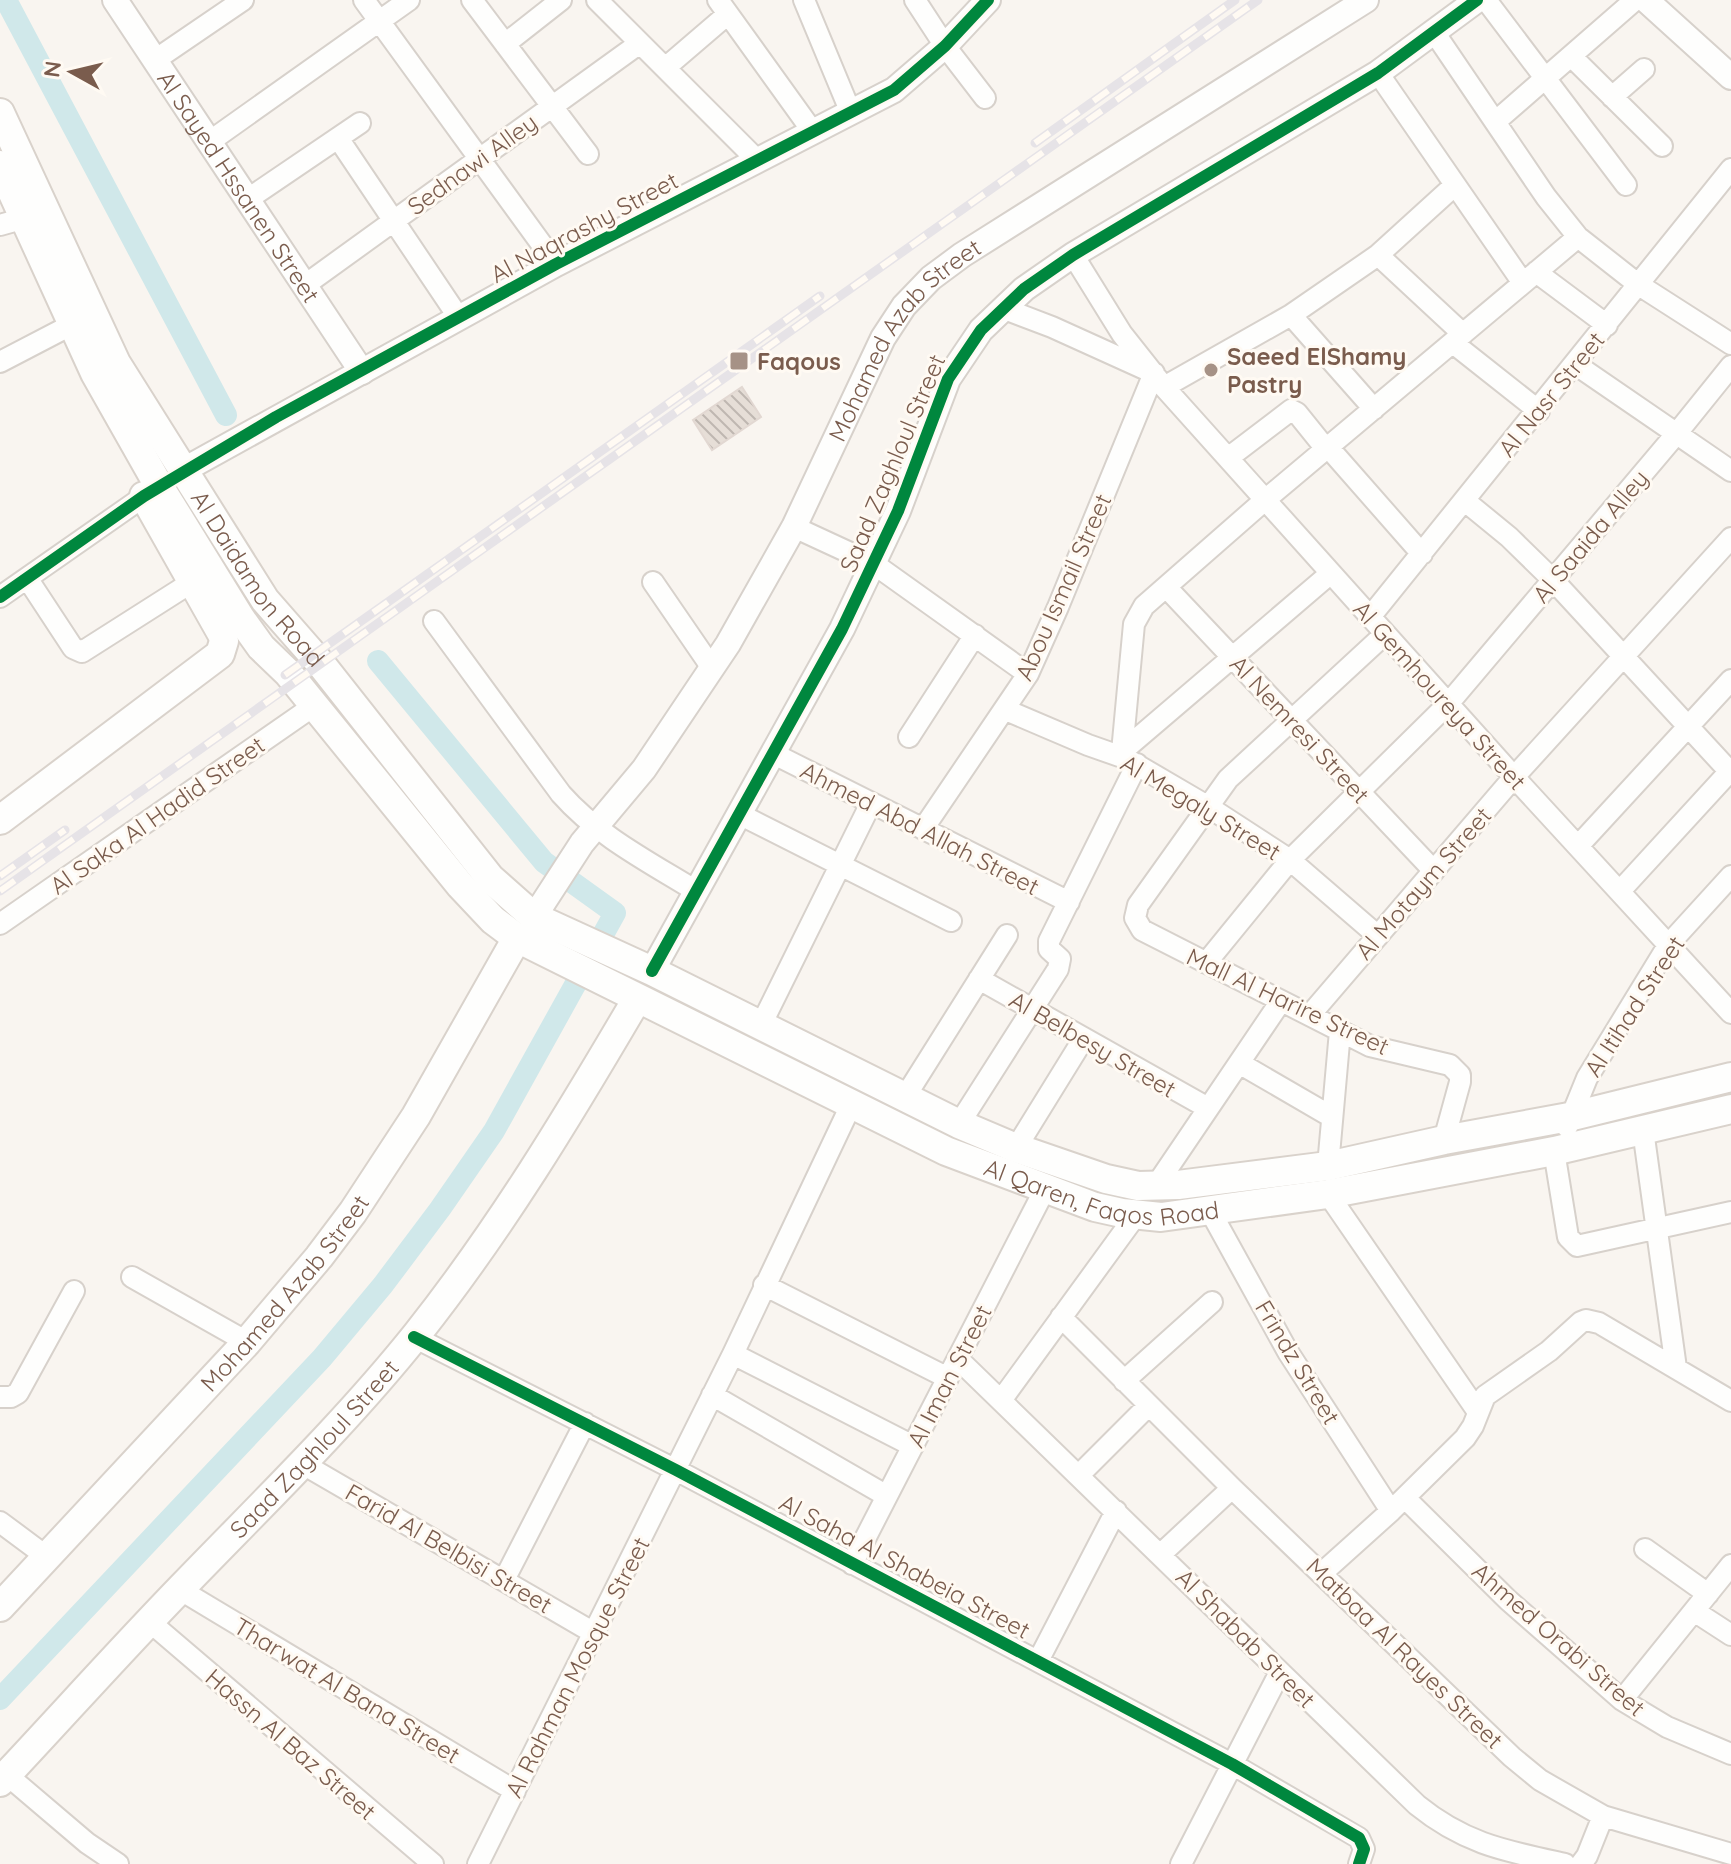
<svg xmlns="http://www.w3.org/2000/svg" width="1731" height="1864" font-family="Quicksand,sans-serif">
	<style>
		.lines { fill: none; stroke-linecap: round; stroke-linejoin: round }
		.canal { stroke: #d0e8ea; stroke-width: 22 }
		.building { fill: url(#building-back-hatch); stroke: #e2d8d2; stroke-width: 2 }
		.minor-casing { stroke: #d7d1cb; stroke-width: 24 }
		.tertiary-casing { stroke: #d7d1cb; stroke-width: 28 }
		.secondary-casing { stroke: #d9d2cb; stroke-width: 32 }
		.minor { stroke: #fefefd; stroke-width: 20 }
		.tertiary { stroke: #fefefd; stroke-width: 24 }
		.secondary { stroke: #fefefd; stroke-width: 28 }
		.rail-casing { stroke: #e6e3e7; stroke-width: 9 }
		.rail { stroke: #fffaf3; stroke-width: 6; stroke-dasharray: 18; stroke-linecap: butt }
		.cycleway-casing { stroke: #fffaf3; stroke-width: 17 }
		.cycleway { stroke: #00873e; stroke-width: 12 }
		.poi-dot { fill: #a69286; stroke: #fffaf3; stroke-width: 3 }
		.labels { text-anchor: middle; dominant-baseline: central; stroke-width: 6; stroke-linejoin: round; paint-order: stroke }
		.street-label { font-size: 24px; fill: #7a5c4d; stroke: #fffaf3 }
		.poi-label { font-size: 24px; font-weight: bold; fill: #7a5c4d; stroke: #fffaf3; text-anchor: start }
	</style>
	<defs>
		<pattern id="building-back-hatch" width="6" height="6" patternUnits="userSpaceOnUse" patternTransform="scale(2)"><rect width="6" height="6" fill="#e6ded7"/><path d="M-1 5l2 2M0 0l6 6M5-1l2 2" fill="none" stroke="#bfb7b1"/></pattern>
	</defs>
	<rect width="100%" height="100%" fill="#f9f5f0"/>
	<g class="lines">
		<path class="canal" d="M 6,0 L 226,415
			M 0,1699 L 322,1358 L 383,1285 L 440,1209 L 494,1131 L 615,913 L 544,862 L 378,661"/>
	</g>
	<path class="building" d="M 742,387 L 761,417 L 712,450 L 693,420 Z"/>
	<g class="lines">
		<g class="minor-casing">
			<path id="minor" d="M 364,0 L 556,264
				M 472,0 L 588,154
				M 597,0 L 758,161
				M 718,0 L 813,132
				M 804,0 L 851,113
				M 915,0 L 945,46 L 985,98
				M 1486,0 L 1626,185
				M 1434,32 L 1546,197 L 1578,237 L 1639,285 L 1731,344
				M 505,44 L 561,0
				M 1571,56 L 1662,146
				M 155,60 L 243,0
				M 665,68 L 728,14
				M 1378,73 L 1523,283
				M 1612,97 L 1644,69
				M 1495,122 L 1635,0
				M 338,138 L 459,318
				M 209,142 L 409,0
				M 248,199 L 360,123
				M 0,225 L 25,218
				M 1073,255 L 1122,334 L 1164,387 L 1514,777 L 1731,1013
				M 1378,255 L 1463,334
				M 1536,272 L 1607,325
				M 305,285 L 640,43
				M 1002,308 L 1052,327 L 1147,370
				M 1291,315 L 1374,409
				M 1453,343 L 1539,411
				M 0,362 L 73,324
				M 1575,364 L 1731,471
				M 1164,387 L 1291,315 L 1378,255 L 1455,185
				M 1328,447 L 1422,554
				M 1228,458 L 1291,410 L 1297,413 L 1326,449
				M 1465,501 L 1509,537 L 1553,580 L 1731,773
				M 794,527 L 874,564 L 1028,674
				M 27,578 L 73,648 L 82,652 L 192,582
				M 653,582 L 712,668
				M 1166,587 L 1434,871
				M 0,597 L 156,488
				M 1370,617 L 1731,169
				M 434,621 L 561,794 C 598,836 649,862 696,891
				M 1385,634 L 1228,779 L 1138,905 L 1135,918 L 1142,930 L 1370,1046 L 1450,1065 L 1460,1075 L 1460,1082 L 1444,1140
				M 1006,710 L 1088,745 L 1125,758 L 1207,806 L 1290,860 L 1378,936
				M 909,737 L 975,635
				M 1122,752 L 1134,624 L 1144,606 L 1265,500 L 1578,237
				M 772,753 L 1069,902
				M 1118,755 L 1331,573
				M 739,814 L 951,921
				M 923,829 L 1028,674 L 1058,607 L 1154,373
				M 1579,845 L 1731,680
				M 1620,891 L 1731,770
				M 0,924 L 315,705
				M 1206,963 L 1290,860 L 1448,704 L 1677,433 L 1731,366
				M 979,979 L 1208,1108
				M 1310,1015 L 1514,777 L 1731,538
				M 761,1025 L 871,803
				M 1239,1063 L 1332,1117
				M 905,1097 L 1007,935
				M 959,1124 L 1058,969 L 1060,959 L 1049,949 L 1049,941 L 1137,764
				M 1567,1127 L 1587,1078 L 1669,944 L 1731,876
				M 1643,1130 L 1676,1368
				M 1016,1148 L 1084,1038
				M 1554,1151 L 1568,1237 L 1577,1246 L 1731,1212
				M 1328,1166 L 1340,1031
				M 1155,1187 L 1281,1001
				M 1328,1194 L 1478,1412
				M 1209,1209 L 1288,1352 L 1391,1511
				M 132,1277 L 247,1342
				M 764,1285 L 948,1378
				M 1061,1317 L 1232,1488 L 1512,1757 L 1540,1780 L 1603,1816 L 1731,1854
				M 414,1337 L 676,1470 L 1232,1764 L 1359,1838 L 1364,1849 L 1359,1864
				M 733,1354 L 913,1446
				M 958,1359 L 1417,1805 C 1465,1844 1506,1851 1565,1864
				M 1124,1381 L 1212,1302
				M 712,1395 L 887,1496
				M 0,1397 L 11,1397 L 18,1393 L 74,1291
				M 1002,1399 L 1136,1215
				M 303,1464 L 594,1633
				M 1079,1475 L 1149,1405
				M 1405,1498 L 1508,1600 L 1622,1700 L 1667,1727 L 1731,1754
				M 0,1522 L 47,1557
				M 1645,1549 L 1708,1594
				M 1161,1554 L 1232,1488
				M 852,1564 L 1045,1189
				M 1322,1573 L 1391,1511 L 1465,1438 L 1473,1426 L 1485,1396 L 1549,1351 L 1581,1322 L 1586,1320 L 1599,1323 L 1731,1401
				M 504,1580 L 585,1423
				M 179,1589 L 515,1791
				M 1694,1611 L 1731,1635
				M 150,1622 L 433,1864
				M 1038,1661 L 1116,1511
				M 1622,1700 L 1731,1565
				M 7,1775 L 87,1843 L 118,1864
				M 478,1864 L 733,1354 L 851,1105
				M 1181,1864 L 1280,1672
				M 1581,1864 L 1587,1856 L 1603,1816"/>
		</g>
		<g class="tertiary-casing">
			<g id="tertiary">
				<path id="s1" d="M 115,0 L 362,372"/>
				<path d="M 1646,0 L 1731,77"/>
				<path d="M 182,471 L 556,264 L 894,90 L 945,46 L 988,0"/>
				<path id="s2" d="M 534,917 L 582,843 L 644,769 L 728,644 L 794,527 L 883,338 L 904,306 L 931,278 L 962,255 L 1366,0"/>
				<path d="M 652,971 L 842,629 L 898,511 L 948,379 L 981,330 L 1024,289 L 1073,255 L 1378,73 L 1477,0"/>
			</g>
		</g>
		<g class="secondary-casing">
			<g id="secondary">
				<path id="s3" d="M 0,113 L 116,363 L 265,600 L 321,664 L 490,878 L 534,917 L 652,971 L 959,1124 L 1016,1148 L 1106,1179 L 1138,1186 L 1178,1185 L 1328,1166 L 1444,1140 L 1569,1117 L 1731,1077"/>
				<path id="s4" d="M 0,165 L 95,373 L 159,486 L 241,619 L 261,647 L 288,673 L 460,885 L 493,920 L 517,938 L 946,1151 L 1095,1207 L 1122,1213 L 1161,1217 L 1328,1194 L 1554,1151 L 1731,1109"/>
				<path d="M 0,820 L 220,654 L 224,641 L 222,634 L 144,496"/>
				<path id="s5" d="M 0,1607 L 247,1342 L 319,1257 L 353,1212 L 416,1116 L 517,938"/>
				<path id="s6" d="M 0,1782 C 61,1717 120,1651 182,1587 C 262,1504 345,1424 417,1334 C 501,1228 569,1115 637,999"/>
			</g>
		</g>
		<use href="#minor" class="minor"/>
		<use href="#tertiary" class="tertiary"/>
		<use href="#secondary" class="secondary"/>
		<g class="rail-casing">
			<path id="rail" d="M 1035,143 L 1235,0
				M 285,675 L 820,296
				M 0,876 L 65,830
				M 0,891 L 1258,0"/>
		</g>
		<use href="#rail" class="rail"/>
		<g class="cycleway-casing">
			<path id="cycleway" d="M 0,597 L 144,496 L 276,417 L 556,264 L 894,90 L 945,46 L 988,0
				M 652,971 L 842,629 L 898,511 L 948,379 L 981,330 L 1024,289 L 1073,255 L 1378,73 L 1477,0
				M 414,1337 L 676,1470 L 1232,1764 L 1359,1838 L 1364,1849 L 1359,1864"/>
		</g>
		<use href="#cycleway" class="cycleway"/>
	</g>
	<g class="poi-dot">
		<rect x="729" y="351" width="20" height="20" rx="4"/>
		<circle cx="1211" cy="370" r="8"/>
	</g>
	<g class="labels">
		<g class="street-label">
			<text transform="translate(472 164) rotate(-36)">Sednawi Alley</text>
			<text stroke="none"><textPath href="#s1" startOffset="224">Al Sayed Hssanen Street</textPath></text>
			<text transform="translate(584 227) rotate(-28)">Al Naqrashy Street</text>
			<text stroke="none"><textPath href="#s2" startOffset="690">Mohamed Azab Street</textPath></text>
			<text transform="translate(1551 394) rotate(-51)">Al Nasr Street</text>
			<text transform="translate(892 463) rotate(-67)">Saad Zaghloul Street</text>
			<text transform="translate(1590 536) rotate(-50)">Al Saaida Alley</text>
			<text stroke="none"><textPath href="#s3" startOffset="534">Al Daidamon Road</textPath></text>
			<text transform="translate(1063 587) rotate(-66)">Abou Ismail Street</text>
			<text transform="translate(1440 695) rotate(48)">Al Gemhoureya Street</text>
			<text transform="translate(1300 729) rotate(47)">Al Nemresi Street</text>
			<text transform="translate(1201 807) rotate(31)">Al Megaly Street</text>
			<text transform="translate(157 815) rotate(-35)">Al Saka Al Hadid Street</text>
			<text transform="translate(920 828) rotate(27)">Ahmed Abd Allah Street</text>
			<text transform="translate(1423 883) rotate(-49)">Al Motaym Street</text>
			<text transform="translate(1288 1001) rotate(25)">Mall Al Harire Street</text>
			<text transform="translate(1634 1006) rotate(-57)">Al Itihad Street</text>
			<text transform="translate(1093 1044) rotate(30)">Al Belbesy Street</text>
			<text stroke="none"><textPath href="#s4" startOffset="1580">Al Qaren, Faqos Road</textPath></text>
			<text stroke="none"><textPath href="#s5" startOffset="424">Mohamed Azab Street</textPath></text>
			<text transform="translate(1298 1362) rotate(59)">Frindz Street</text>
			<text transform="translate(949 1376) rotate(-63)">Al Iman Street</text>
			<text stroke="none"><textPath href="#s6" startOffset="458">Saad Zaghloul Street</textPath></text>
			<text transform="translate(449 1548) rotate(30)">Farid Al Belbisi Street</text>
			<text transform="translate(905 1566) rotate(28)">Al Saha Al Shabeia Street</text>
			<text transform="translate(1246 1638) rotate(45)">Al Shabab Street</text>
			<text transform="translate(1559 1639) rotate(41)">Ahmed Orabi Street</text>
			<text transform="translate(1405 1653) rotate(44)">Matbaa Al Rayes Street</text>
			<text transform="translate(577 1667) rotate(-63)">Al Rahman Mosque Street</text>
			<text transform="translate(347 1690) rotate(31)">Tharwat Al Bana Street</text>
			<text transform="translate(291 1744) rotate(41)">Hassn Al Baz Street</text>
		</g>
		<g class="poi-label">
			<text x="1227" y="356">Saeed ElShamy<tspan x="1227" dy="28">Pastry</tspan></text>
			<text x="757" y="361">Faqous</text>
		</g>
	</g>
	<g transform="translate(72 72) rotate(278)" stroke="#fffaf3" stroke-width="6" paint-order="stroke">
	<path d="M0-6L14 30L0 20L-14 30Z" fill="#7a5c4d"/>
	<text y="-12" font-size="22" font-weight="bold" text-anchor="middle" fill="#7a5c4d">N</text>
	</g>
</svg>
